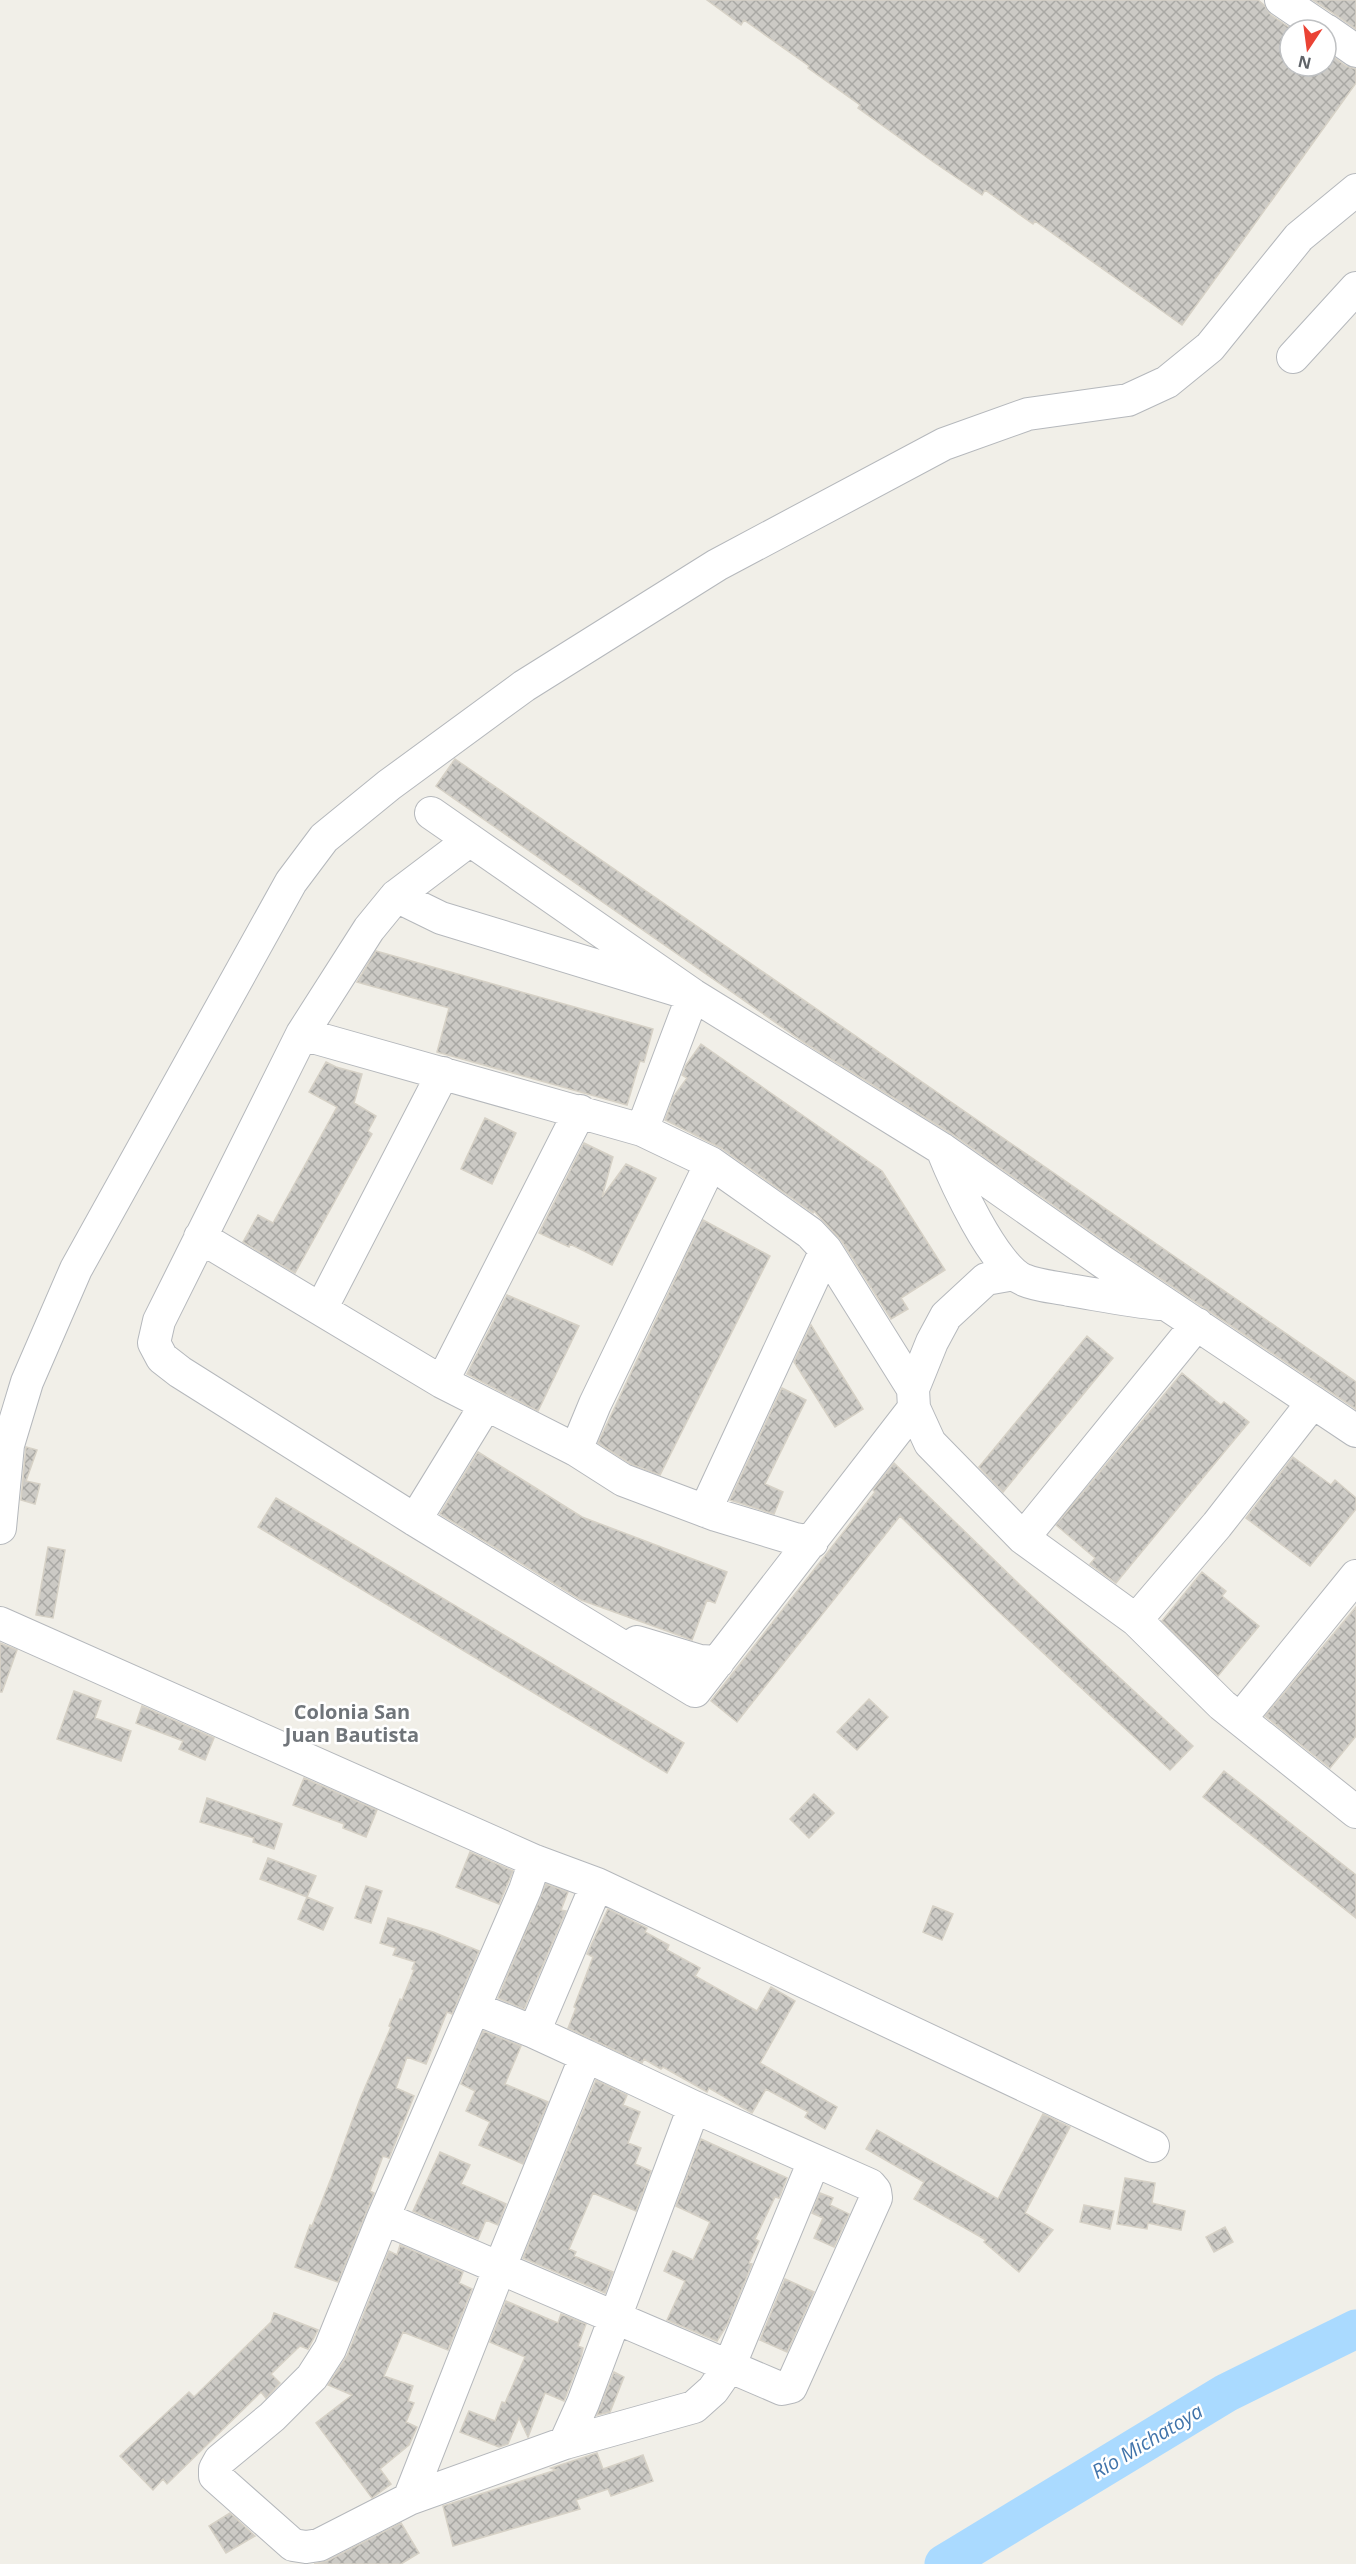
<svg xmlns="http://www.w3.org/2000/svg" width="1356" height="2564" font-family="'Open Sans',sans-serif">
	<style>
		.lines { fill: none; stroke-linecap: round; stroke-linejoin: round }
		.river { stroke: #aadaff; stroke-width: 39 }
		.building { fill: url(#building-cross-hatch); stroke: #d6d1c6; stroke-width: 1.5 }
		.minor-casing { stroke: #b5b8bc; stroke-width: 34 }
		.minor { stroke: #fff; stroke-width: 32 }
		.labels { text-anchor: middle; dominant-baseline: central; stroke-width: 5; stroke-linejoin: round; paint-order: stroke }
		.neighbourhood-label { font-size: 20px; font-weight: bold; fill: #70757a; stroke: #fff }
		.water-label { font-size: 20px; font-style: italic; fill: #4174aa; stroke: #fff }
	</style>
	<defs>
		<pattern id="building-cross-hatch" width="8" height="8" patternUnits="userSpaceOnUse" patternTransform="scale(1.5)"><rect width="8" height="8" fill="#cccac5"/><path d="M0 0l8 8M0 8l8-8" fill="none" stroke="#a9a8a4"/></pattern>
	</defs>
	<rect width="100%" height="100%" fill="#f1efe8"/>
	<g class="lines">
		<path class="river" d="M 944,2564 L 1226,2393 L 1356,2329"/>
	</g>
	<path class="building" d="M 707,0 L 1258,0 L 1264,5 L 1271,15 L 1293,30 L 1290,30 L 1290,66 L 1326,66 L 1332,56 L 1346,66 L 1356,69 L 1356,83 L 1182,325 L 1035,221 L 1033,224 L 985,190 L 982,195 L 932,161 L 858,108 L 860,105 L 808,68 L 809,66 L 744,20 L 741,25 Z
		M 1313,0 L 1356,0 L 1356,29 L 1336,15 Z
		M 455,759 L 1356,1382 L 1356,1409 L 1113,1247 L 952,1134 L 805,1043 L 436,786 Z
		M 376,951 L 653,1029 L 644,1062 L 640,1061 L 627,1105 L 437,1052 L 449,1008 L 357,982 Z
		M 701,1044 L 882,1171 L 945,1270 L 901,1298 L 908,1309 L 891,1319 L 841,1240 L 814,1211 L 813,1213 L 721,1148 L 665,1120 L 674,1096 L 687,1078 L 682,1075 L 686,1065 Z
		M 326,1062 L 336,1067 L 362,1074 L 354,1103 L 376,1116 L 368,1131 L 372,1134 L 295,1273 L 243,1242 L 258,1215 L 273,1223 L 337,1107 L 309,1092 Z
		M 485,1118 L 516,1133 L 492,1184 L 461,1169 Z
		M 584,1143 L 613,1157 L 602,1197 L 626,1164 L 656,1178 L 612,1265 L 570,1244 L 569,1247 L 539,1233 Z
		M 703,1220 L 770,1256 L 660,1475 L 631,1464 L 598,1443 Z
		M 507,1295 L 579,1326 L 538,1411 L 467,1374 Z
		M 811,1325 L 863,1409 L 835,1427 L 794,1362 Z
		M 1087,1336 L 1113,1358 L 1003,1492 L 979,1467 Z
		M 1182,1373 L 1221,1405 L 1224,1402 L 1249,1422 L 1116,1583 L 1090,1564 L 1095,1558 L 1056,1525 Z
		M 782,1388 L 806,1400 L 765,1484 L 783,1492 L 774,1514 L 730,1500 Z
		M 26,1447 L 37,1450 L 26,1481 L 40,1484 L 35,1504 L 21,1500 Z
		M 478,1452 L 582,1517 L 727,1572 L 715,1603 L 707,1600 L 692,1640 L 581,1600 L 440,1514 Z
		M 1293,1457 L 1331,1485 L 1335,1480 L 1356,1498 L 1356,1509 L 1310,1566 L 1246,1518 Z
		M 894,1463 L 1021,1586 L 1193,1746 L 1170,1770 L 998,1611 L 900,1516 L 737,1722 L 711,1701 L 875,1492 L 873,1490 Z
		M 276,1498 L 684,1743 L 667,1773 L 258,1527 Z
		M 48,1547 L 65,1550 L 53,1618 L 36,1615 Z
		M 1202,1572 L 1226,1591 L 1222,1596 L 1259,1626 L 1218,1676 L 1162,1621 Z
		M 1356,1607 L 1356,1736 L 1330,1768 L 1265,1716 Z
		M 0,1643 L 17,1650 L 2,1692 L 0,1692 Z
		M 74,1691 L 101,1701 L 95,1718 L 131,1731 L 121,1761 L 57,1739 Z
		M 869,1699 L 888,1717 L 857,1750 L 837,1732 Z
		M 142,1706 L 214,1738 L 205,1760 L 179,1749 L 183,1741 L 136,1723 Z
		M 1224,1771 L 1356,1875 L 1356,1918 L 1203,1797 Z
		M 304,1778 L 377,1810 L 366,1837 L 343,1828 L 344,1824 L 293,1805 Z
		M 814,1794 L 834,1813 L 809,1838 L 790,1819 Z
		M 207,1798 L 282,1824 L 274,1849 L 253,1842 L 254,1838 L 200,1822 Z
		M 470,1852 L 513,1871 L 499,1904 L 456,1887 Z
		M 268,1858 L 316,1876 L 307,1897 L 260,1879 Z
		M 546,1884 L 568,1892 L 561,1910 L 566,1911 L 524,2009 L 498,1998 Z
		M 366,1886 L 382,1891 L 371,1923 L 355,1918 Z
		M 307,1897 L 333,1908 L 323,1930 L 298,1919 Z
		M 933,1906 L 953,1914 L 942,1940 L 923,1932 Z
		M 608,1909 L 647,1928 L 645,1932 L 669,1945 L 667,1950 L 700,1968 L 695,1976 L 757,2011 L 771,1987 L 795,2001 L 760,2063 L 837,2107 L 825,2129 L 805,2117 L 808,2112 L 766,2089 L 752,2113 L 709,2088 L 707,2092 L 663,2067 L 661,2069 L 644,2059 L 642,2063 L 568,2028 L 576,2008 L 574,2007 L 593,1957 L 587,1954 Z
		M 388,1918 L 433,1932 L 479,1951 L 452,2014 L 447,2012 L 426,2064 L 407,2057 L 396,2088 L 414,2096 L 389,2158 L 383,2156 L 370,2191 L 374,2193 L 338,2282 L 295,2267 L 310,2225 L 312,2226 L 332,2176 L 360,2099 L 391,2027 L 389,2026 L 400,1999 L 402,2000 L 414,1970 L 412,1969 L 415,1962 L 393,1955 L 396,1948 L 380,1943 Z
		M 483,2031 L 521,2046 L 505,2084 L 548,2102 L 523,2164 L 479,2145 L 490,2122 L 466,2111 L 475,2091 L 461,2084 Z
		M 596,2080 L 627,2095 L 623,2105 L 640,2112 L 628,2143 L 641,2148 L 635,2164 L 651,2171 L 636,2211 L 593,2193 L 569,2249 L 576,2252 L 574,2256 L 613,2272 L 605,2293 L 523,2258 Z
		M 1043,2114 L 1070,2127 L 1025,2213 L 1053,2230 L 1019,2272 L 984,2242 L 986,2240 L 914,2199 L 924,2182 L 866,2149 L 877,2130 L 998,2199 Z
		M 701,2139 L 787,2178 L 779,2198 L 775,2197 L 755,2239 L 759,2241 L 749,2263 L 752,2264 L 727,2325 L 717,2341 L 667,2320 L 685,2281 L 664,2271 L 673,2251 L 693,2260 L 710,2222 L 676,2206 Z
		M 440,2152 L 470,2165 L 461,2184 L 506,2204 L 498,2225 L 486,2220 L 478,2239 L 413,2211 Z
		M 1125,2178 L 1155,2183 L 1152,2203 L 1185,2211 L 1181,2230 L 1148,2223 L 1147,2229 L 1117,2224 Z
		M 820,2193 L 833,2198 L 830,2205 L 849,2214 L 834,2247 L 814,2238 L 823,2218 L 812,2213 Z
		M 1084,2205 L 1114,2211 L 1110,2229 L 1080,2222 Z
		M 1225,2227 L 1233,2242 L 1214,2252 L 1206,2237 Z
		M 400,2245 L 463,2272 L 459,2283 L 472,2289 L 448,2350 L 403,2332 L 384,2376 L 413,2386 L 408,2401 L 414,2403 L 406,2422 L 417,2427 L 409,2445 L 380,2469 L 391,2484 L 372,2498 L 316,2423 L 352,2395 L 328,2385 L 347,2356 L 389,2251 L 397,2255 Z
		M 785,2279 L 814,2292 L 787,2352 L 760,2340 Z
		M 506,2301 L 558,2323 L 561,2314 L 586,2324 L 578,2346 L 583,2348 L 581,2357 L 564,2401 L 545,2393 L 528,2437 L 519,2418 L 508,2444 L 499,2447 L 460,2432 L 469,2411 L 495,2421 L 502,2402 L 505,2403 L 525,2357 L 490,2342 Z
		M 274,2313 L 318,2330 L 308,2349 L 300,2346 L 271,2374 L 280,2383 L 266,2398 L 261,2392 L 167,2484 L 163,2479 L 153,2490 L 120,2456 L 189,2392 L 194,2397 L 271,2322 Z
		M 614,2372 L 624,2377 L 610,2412 L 597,2415 Z
		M 597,2453 L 603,2469 L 643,2455 L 653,2481 L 611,2496 L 608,2489 L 576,2500 L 580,2509 L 453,2546 L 443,2506 L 556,2470 L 551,2468 Z
		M 230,2513 L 255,2536 L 226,2553 L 209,2526 Z
		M 401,2523 L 419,2553 L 401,2564 L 314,2564 L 327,2561 Z"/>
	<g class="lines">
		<g class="minor-casing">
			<path id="minor" d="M 1281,0 L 1325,30
				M 1326,30 L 1356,51
				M 1293,357 L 1356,288
				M 431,813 L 693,995 L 942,1149 L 1103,1262 L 1356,1431
				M 470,840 L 396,896 L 369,929 L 302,1034 L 159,1321 L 154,1343 L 162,1358 L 180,1372 L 415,1520 L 695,1691 L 914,1408
				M 396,896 L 441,918 L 693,995 L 642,1130
				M 302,1034 L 642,1130 L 711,1163 L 810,1233 L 826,1250 L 913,1389
				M 942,1149 C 954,1179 994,1268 1024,1280 C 1038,1286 1055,1287 1069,1290 C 1100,1295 1130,1301 1160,1304
				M 200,1237 L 442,1382 L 576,1450 L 623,1480 L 716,1515 L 795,1539 L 812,1542
				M 1014,1274 L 986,1279 L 946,1316 L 932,1342 L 913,1389 L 914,1408 L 930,1443 L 1023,1538 L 1136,1620 L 1222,1705 L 1356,1812
				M 321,1309 L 443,1073
				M 442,1382 L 580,1111
				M 576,1450 L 595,1404 L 711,1163
				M 705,1511 L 826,1250
				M 415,1520 L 485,1406
				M 0,1528 L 8,1445 L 27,1382 L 76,1269 L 291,882 L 324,838 L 389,785 L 524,686 L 717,565 L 944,444 L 1028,414 L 1128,400 L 1167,382 L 1210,347 L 1299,237 L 1356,190
				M 1023,1538 L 1197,1324
				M 1136,1620 L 1217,1525 L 1313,1402
				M 0,1623 L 535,1861 L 597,1884 L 1153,2146
				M 637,1642 L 700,1661 L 718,1662
				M 1240,1719 L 1356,1576
				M 535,1861 L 525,1890 L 383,2218 L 330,2349 L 312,2377 L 272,2417 L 220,2460 L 215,2469 L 215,2476 L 293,2545 L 306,2547 L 319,2545 L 409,2499 L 565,2443 L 694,2407 L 713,2390 L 729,2367 L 814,2161
				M 474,2008 L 534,2032
				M 383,2218 L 782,2389 L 791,2387 L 876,2198 L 875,2191 L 870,2185 L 694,2107 L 586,2056
				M 565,2443 L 583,2403 L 694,2107
				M 409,2499 L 500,2267 L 586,2056 L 534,2032 L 597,1884"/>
		</g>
		<use href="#minor" class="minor"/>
	</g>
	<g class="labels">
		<g class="neighbourhood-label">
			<text x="352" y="1711">Colonia San<tspan x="352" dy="23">Juan Bautista</tspan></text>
		</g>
		<g class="water-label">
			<text transform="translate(1147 2441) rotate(-31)">Río Michatoya</text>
		</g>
	</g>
	<g transform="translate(1308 48) rotate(193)"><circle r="28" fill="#ffffff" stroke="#bfc1c3" stroke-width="1.5"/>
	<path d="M0-4.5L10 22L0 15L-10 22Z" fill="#ea4335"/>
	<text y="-9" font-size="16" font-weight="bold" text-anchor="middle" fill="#5f6368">N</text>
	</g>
</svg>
